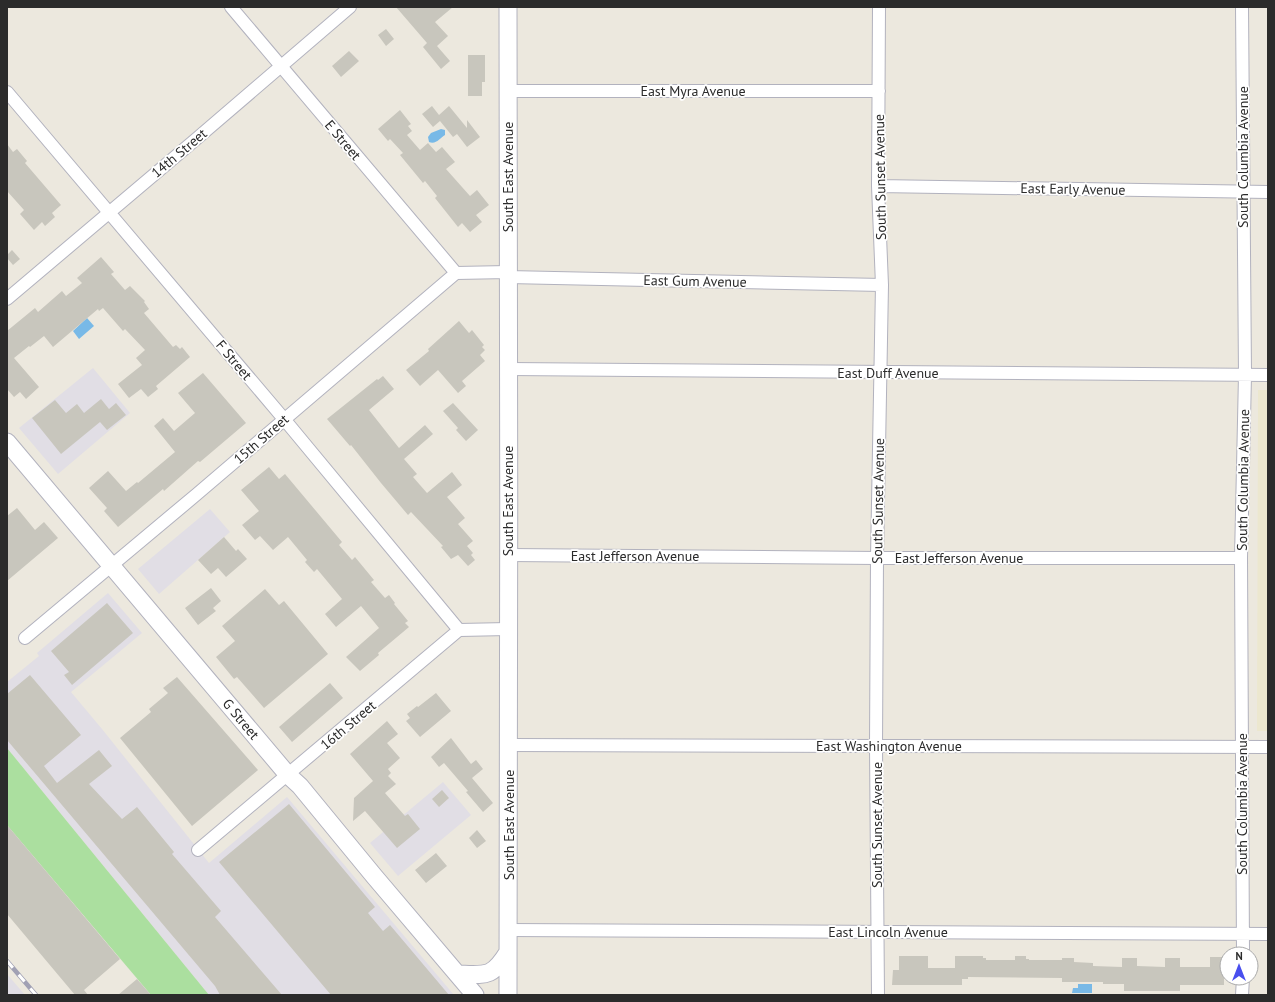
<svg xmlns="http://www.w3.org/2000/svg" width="1275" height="1002" font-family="'PT Sans',sans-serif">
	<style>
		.industrial { fill: #e1dee5 }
		.education { fill: #ece7cf }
		.green { fill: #abdf9f }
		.water { fill: #78b9e7 }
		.building { fill: #c8c6bd }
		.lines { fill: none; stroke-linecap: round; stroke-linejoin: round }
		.street-casing { stroke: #b2b2be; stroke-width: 14 }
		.secondary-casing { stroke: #b2b2be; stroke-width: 19 }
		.street { stroke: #fff; stroke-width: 12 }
		.secondary { stroke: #fff; stroke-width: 17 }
		.rail-casing { stroke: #a1a1b4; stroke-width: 4.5 }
		.rail { stroke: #fff; stroke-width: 3; stroke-dasharray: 9; stroke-linecap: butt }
		.labels { text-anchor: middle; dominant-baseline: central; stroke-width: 3.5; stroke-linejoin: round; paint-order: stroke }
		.street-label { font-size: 14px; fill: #2b2b2b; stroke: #fff }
	</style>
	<rect width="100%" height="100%" fill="#ece8de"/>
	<path class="industrial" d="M 93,368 L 130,413 L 58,474 L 19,428 Z
		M 210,509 L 230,532 L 159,594 L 138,569 Z
		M 108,593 L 142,633 L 71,692 L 102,729 L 209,863 L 287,797 L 454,995 L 209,995 L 7,748 L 7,682 L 39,656 L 37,653 Z
		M 443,782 L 471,815 L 398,876 L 370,843 Z
		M 7,974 L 25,995 L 7,995 Z"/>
	<path class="education" d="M 1258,390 L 1268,390 L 1268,731 L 1257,731 Z"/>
	<path class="green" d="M 7,748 L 209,995 L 151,995 L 7,825 Z"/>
	<path class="water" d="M 441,129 L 445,130 L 445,135 C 440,138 436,145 429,142 L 428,137 L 431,133 Z
		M 87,318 L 94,326 L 79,339 L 73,331 Z
		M 1078,984 L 1092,984 L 1092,993 L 1072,993 L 1073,988 L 1078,988 Z"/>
	<path class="building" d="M 396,7 L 453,7 L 435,22 L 448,36 L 437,46 L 450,61 L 441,69 L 423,47 L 427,43 Z
		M 386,29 L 394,39 L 386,46 L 378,35 Z
		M 349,51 L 359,61 L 341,77 L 332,66 Z
		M 468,55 L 485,55 L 485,82 L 482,82 L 482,96 L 468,96 Z
		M 432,106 L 439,115 L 449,106 L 467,128 L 467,120 L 480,137 L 467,147 L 457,134 L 453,137 L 440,121 L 433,127 L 422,114 Z
		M 400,110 L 411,124 L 408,126 L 412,131 L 407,135 L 420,150 L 428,143 L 436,152 L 442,147 L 455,162 L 446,169 L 470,196 L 477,190 L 489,205 L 476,215 L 482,222 L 470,232 L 462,223 L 458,227 L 435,198 L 437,196 L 425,181 L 423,183 L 400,155 L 403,153 L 390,139 L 388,141 L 378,129 Z
		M 7,144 L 13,152 L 17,149 L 27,161 L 25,163 L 61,205 L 52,213 L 55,217 L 45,226 L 42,222 L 34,230 L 20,214 L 24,210 L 7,191 Z
		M 12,250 L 20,259 L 13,265 L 7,258 L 7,255 Z
		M 101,257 L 114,272 L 111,274 L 125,290 L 130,286 L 145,301 L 144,302 L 149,309 L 144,313 L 173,347 L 176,345 L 180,349 L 182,347 L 190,357 L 156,386 L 158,389 L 148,397 L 141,389 L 129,398 L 118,384 L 142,365 L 136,358 L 145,350 L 125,329 L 123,331 L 103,308 L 99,311 L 98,309 L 53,347 L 44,336 L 30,347 L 29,346 L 14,358 L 39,387 L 26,399 L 20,392 L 14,397 L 7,389 L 7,331 L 35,308 L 38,312 L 62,291 L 66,296 L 82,283 L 77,278 Z
		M 459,321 L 469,333 L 472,330 L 484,345 L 482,347 L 485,350 L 480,355 L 485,361 L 462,381 L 466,386 L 458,393 L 438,370 L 420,386 L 406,370 L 429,351 L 428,349 Z
		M 203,373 L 246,423 L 200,462 L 198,461 L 164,491 L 163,489 L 118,527 L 104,511 L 107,508 L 89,488 L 108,471 L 126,491 L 137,482 L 138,483 L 175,452 L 154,426 L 163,418 L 174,431 L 195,413 L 178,393 Z
		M 383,376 L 394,389 L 369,410 L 399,448 L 425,425 L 433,434 L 404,459 L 417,474 L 413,477 L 427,493 L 452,472 L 462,485 L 447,497 L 465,518 L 458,524 L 473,541 L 467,546 L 473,553 L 471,555 L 475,560 L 468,566 L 458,555 L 451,559 L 441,547 L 443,546 L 411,512 L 408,515 L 381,483 L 351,445 L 350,446 L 327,419 L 377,379 L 378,380 Z
		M 101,399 L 109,409 L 116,403 L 126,415 L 107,430 L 100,422 L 61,454 L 32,418 L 55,400 L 66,413 L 77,404 L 84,413 Z
		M 453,403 L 478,430 L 466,441 L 456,430 L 458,428 L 443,411 Z
		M 269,467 L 279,479 L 285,474 L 342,542 L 339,545 L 352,560 L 355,557 L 374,580 L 371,582 L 385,598 L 389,595 L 395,603 L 394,604 L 408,621 L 405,623 L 409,627 L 378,653 L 379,655 L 360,671 L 346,657 L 379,628 L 361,606 L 336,627 L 325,614 L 342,599 L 317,569 L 314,572 L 305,562 L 307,560 L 288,537 L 273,550 L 260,536 L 255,540 L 242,525 L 259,511 L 241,490 Z
		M 17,508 L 35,530 L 44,522 L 58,538 L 7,581 L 7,516 Z
		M 224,537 L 236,551 L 238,549 L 247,559 L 226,577 L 218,568 L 211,574 L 198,560 Z
		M 211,588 L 221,601 L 213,608 L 216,611 L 198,625 L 185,608 Z
		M 265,589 L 279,605 L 284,601 L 328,654 L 264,708 L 237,677 L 234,679 L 216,657 L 235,641 L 222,626 Z
		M 107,603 L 133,633 L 72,685 L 64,675 L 69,672 L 51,651 Z
		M 30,675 L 81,735 L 44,766 L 57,783 L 99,750 L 112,766 L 89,784 L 122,819 L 137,807 L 174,852 L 172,854 L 221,911 L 215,917 L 282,995 L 220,995 L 215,986 L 7,740 L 7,694 Z
		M 177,677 L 258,770 L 192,826 L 120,738 L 151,712 L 149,709 L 168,693 L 163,688 Z
		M 330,683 L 343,698 L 292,742 L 279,727 Z
		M 436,693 L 451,711 L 420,737 L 406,721 L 410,718 L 407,714 L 417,706 L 418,707 Z
		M 387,721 L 398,734 L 387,743 L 400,758 L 388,769 L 391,773 L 388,776 L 396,784 L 385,793 L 405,816 L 408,814 L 420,829 L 397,848 L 365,811 L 353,821 L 354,798 L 373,781 L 350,754 Z
		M 451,738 L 471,764 L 476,760 L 483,769 L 472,778 L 493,803 L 483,812 L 466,792 L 468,791 L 444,763 L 439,767 L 431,757 Z
		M 442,790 L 449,798 L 439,807 L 432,799 Z
		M 289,804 L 375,907 L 368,913 L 383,931 L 390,925 L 449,995 L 331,995 L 219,862 Z
		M 7,825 L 120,959 L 84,990 L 88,995 L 75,995 L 7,914 Z
		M 477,830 L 486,841 L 477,848 L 469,838 Z
		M 436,853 L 447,866 L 426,883 L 415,870 Z
		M 899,956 L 928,956 L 928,968 L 955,968 L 955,956 L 983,956 L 983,958 L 986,958 L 986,960 L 1015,960 L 1015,956 L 1026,956 L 1026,959 L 1029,959 L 1029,960 L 1062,960 L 1062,958 L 1074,958 L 1074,962 L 1093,963 L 1093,966 L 1122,967 L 1122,958 L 1137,958 L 1137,966 L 1165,967 L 1165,958 L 1180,958 L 1180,967 L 1210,967 L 1210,957 L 1224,957 L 1224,985 L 1180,985 L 1180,991 L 1124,991 L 1124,984 L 1103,984 L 1103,982 L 1062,982 L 1062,978 L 968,977 L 968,979 L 962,979 L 962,985 L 892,985 L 893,970 L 899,970 Z
		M 137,979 L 151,995 L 118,995 Z"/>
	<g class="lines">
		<g class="street-casing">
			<path id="street" d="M 231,7 L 456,273
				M 1242,7 L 1245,375 L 1241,558 L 1243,954
				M 508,91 L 879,91
				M 7,92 L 284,419 L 459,630
				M 878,186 L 1268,192
				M 508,277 L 882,285
				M 7,299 L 195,140 L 350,7
				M 509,369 L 1268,375
				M 508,555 L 877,558 L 1241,558
				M 25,638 L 197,494 L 456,273 L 508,272
				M 509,745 L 1268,747
				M 198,850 L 459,630 L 508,629
				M 508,930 L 1268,934
				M 878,995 L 876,746 L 877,558 L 882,285 L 878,186 L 879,7
				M 1242,995 L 1243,978"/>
		</g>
		<g class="secondary-casing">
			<path id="secondary" d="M 7,442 L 288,775 L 300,786 L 374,876 L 475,995
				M 457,974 C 486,975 492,978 508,952
				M 508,995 C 511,666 507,336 508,7"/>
		</g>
		<use href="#street" class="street"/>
		<use href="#secondary" class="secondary"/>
		<g class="rail-casing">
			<path id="rail" d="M 7,961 L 36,995"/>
		</g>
		<use href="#rail" class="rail"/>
	</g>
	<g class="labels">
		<g class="street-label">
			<text x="693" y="91">East Myra Avenue</text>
			<text transform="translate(343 140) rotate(50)">E Street</text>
			<text transform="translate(179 153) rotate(-40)">14th Street</text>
			<text transform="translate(1243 157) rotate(-90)">South Columbia Avenue</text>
			<text transform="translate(508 177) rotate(-90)">South East Avenue</text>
			<text transform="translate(880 177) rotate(-91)">South Sunset Avenue</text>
			<text transform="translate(1073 189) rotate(1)">East Early Avenue</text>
			<text transform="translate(695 281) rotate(1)">East Gum Avenue</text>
			<text transform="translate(234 360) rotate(50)">F Street</text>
			<text x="888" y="373">East Duff Avenue</text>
			<text transform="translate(261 439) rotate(-41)">15th Street</text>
			<text transform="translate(1243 480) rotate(-89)">South Columbia Avenue</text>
			<text transform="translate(508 501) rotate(-90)">South East Avenue</text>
			<text transform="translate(878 501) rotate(-89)">South Sunset Avenue</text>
			<text x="635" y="556">East Jefferson Avenue</text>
			<text x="959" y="558">East Jefferson Avenue</text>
			<text transform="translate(241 719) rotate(50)">G Street</text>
			<text transform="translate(348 725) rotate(-40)">16th Street</text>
			<text x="889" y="746">East Washington Avenue</text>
			<text transform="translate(1242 804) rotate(-90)">South Columbia Avenue</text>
			<text transform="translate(509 825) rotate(-90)">South East Avenue</text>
			<text transform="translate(877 825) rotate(-90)">South Sunset Avenue</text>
			<text x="888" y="932">East Lincoln Avenue</text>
		</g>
	</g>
	<rect width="1275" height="1002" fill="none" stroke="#2b2b2b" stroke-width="16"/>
	<g transform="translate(1239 966)"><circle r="19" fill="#ffffff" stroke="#aaaaaa"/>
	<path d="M0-3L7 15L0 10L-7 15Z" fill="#494fee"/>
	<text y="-6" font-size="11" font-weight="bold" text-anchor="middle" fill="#2b2b2b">N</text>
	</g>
</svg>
